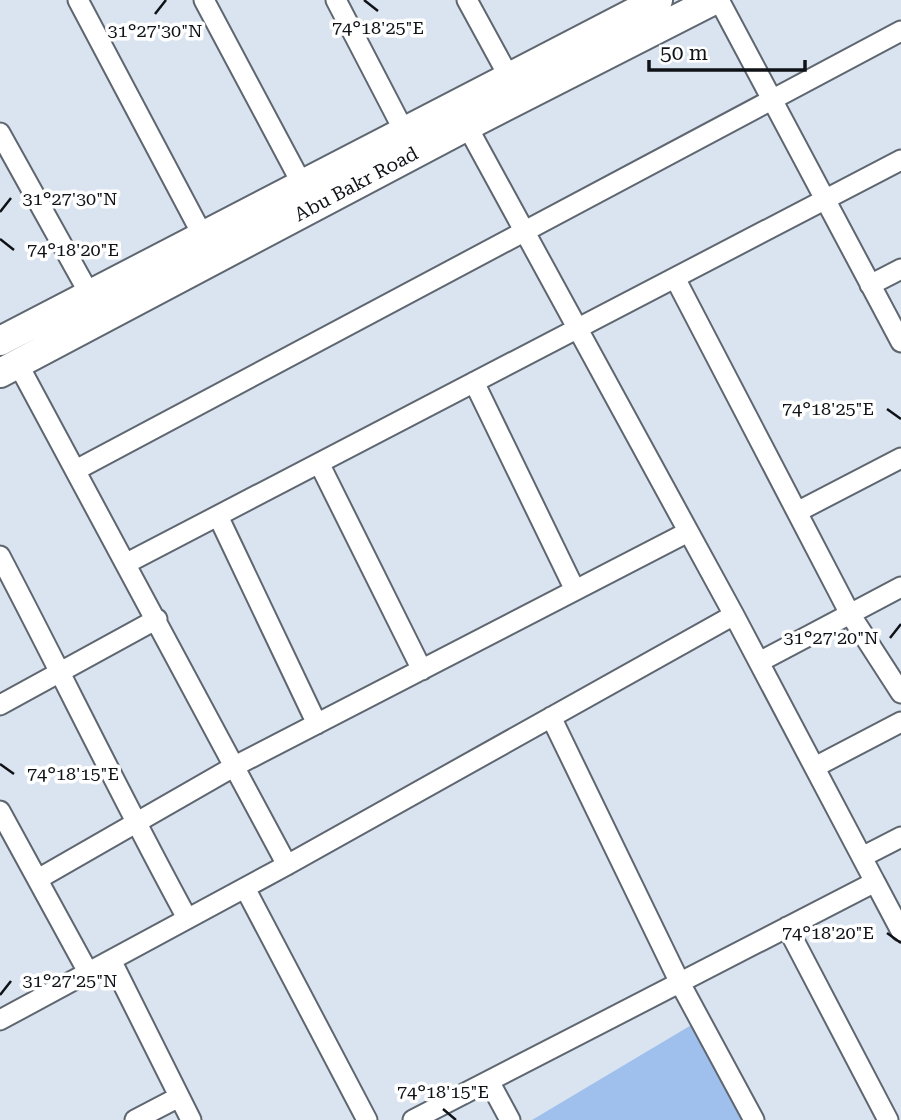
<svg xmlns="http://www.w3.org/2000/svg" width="901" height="1120" font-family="'Roboto Serif',serif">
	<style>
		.green { fill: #9fc0ec }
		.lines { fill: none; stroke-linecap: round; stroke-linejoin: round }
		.minor-casing { stroke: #5e6670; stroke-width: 23 }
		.secondary-casing { stroke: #5e6670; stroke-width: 32 }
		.minor { stroke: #fff; stroke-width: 19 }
		.secondary { stroke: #fff; stroke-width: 28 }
		.ticks { fill: none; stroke: #0f1216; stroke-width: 2.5 }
		.labels { text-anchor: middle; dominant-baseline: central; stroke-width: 7; stroke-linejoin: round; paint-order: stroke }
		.street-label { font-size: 19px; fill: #0f1216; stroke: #fff }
		.ticks-label { font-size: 18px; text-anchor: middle; fill: #0f1216; stroke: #fff; stroke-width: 7; stroke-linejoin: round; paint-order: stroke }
	</style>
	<rect width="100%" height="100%" fill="#dae4f0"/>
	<path class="green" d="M 693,1024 L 749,1120 L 532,1120 Z"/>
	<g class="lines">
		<g class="minor-casing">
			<path id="minor" d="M 78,0 L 203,236
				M 204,0 L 302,184
				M 336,0 L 404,131
				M 467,0 L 509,77
				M 719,0 L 901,342
				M 0,133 L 95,304
				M 675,278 L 850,614 L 901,693
				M 870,285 L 901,269
				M 18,364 L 287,865
				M 474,382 L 575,590
				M 319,463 L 422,670
				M 76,470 L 901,31
				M 797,512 L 901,458
				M 218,516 L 317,724
				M 0,556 C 63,676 122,799 187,918
				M 127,563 L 901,160
				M 759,662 L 901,587
				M 0,705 L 157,619
				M 551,717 L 680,983 L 754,1120
				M 815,767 L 901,722
				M 0,811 L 88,972
				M 862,857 L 901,837
				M 38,879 L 235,766 L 688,532
				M 875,882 L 901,931
				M 245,888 L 367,1120
				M 787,927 L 888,1120
				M 111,960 L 191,1120
				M 0,1020 L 287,865 L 734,615
				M 489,1081 L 510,1120
				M 135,1120 L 179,1097
				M 413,1120 L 875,882 L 734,615 L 467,126"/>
		</g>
		<g class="secondary-casing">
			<path id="secondary" d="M 0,341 L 658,0
				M 0,373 L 467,126 L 714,0"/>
		</g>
		<use href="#minor" class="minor"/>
		<use href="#secondary" class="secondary"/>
	</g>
	<path class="ticks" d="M 364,0 L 378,11M 155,14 L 166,0M 0,212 L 11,198M 0,239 L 14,250M 887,409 L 901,419M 890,638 L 901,624M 0,764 L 14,774M 887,933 L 901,943M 0,995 L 11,981M 443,1109 L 456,1120"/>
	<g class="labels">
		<g class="street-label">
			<text transform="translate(356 184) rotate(-28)">Abu Bakr Road</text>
		</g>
	</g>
	<g class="ticks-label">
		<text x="378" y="34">74°18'25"E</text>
		<text x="155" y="37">31°27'30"N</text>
		<text x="70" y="205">31°27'30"N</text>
		<text x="73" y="256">74°18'20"E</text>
		<text x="828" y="415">74°18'25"E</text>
		<text x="831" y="644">31°27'20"N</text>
		<text x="73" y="780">74°18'15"E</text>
		<text x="828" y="939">74°18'20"E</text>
		<text x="70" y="987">31°27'25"N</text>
		<text x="443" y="1098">74°18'15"E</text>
	</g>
	<path d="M649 60v10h156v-10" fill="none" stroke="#0f1216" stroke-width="3.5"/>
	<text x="660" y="60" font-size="21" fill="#0f1216" stroke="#ffffff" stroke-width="5" paint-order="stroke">50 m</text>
</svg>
